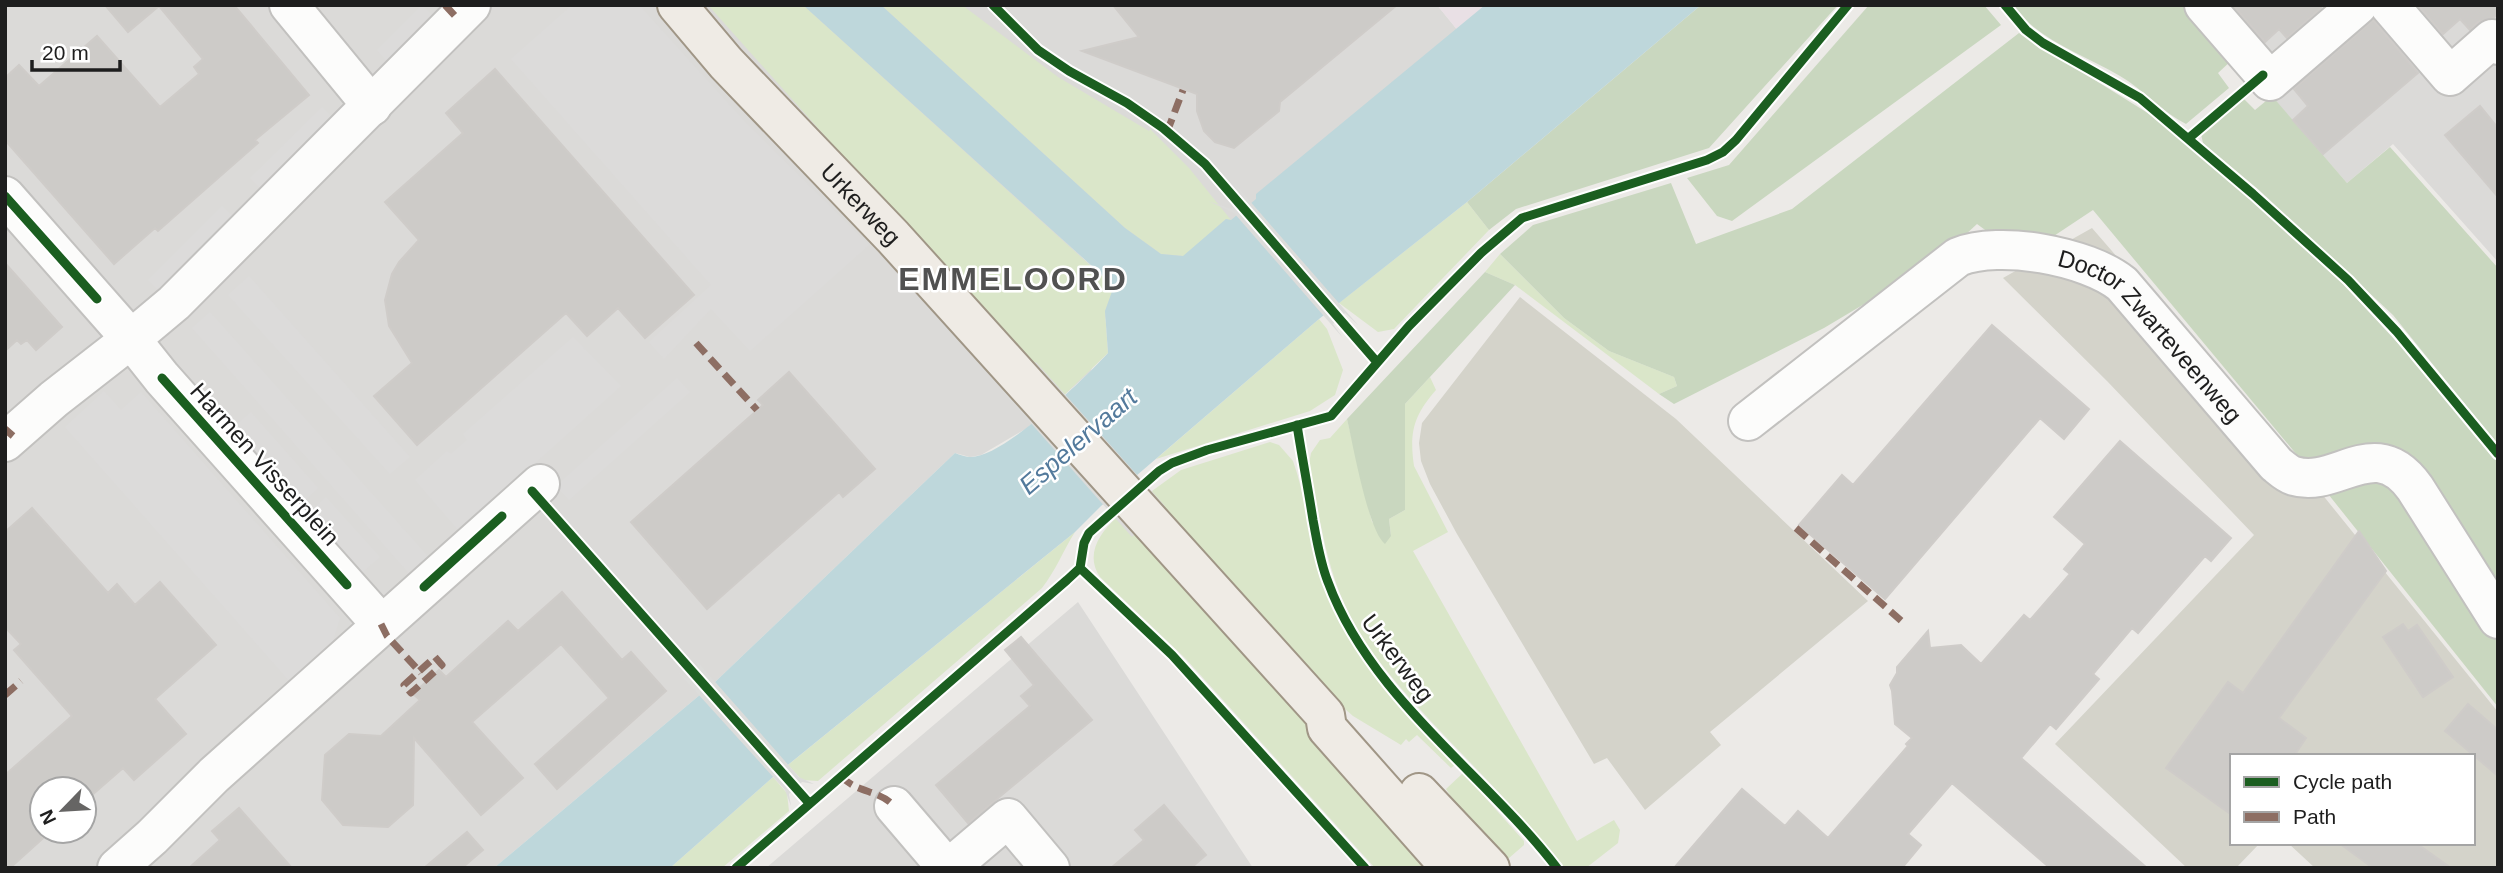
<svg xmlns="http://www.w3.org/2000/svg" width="2503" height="873" font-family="Arial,sans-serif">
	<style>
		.residential { fill: #dbdad8; fill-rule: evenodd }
		.industrial { fill: #e9e0e5 }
		.construction { fill: #d4d3ca }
		.grass { fill: #dae6c9 }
		.forest { fill: #c9d7bf }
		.parking { fill: #dcdbda }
		.water { fill: #bed7db }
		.pier { fill: #dcdcda }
		.building { fill: #cdcbc8; stroke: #cfccc9; stroke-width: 2 }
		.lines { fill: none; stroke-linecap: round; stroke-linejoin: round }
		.minor-casing { stroke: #c2c1bf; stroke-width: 42 }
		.major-casing { stroke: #a09686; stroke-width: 42 }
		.minor { stroke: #fcfcfb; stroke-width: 38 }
		.major { stroke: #efebe5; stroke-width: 38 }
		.quiet { stroke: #8d6e63; stroke-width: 7; stroke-dasharray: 14 7; stroke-linecap: butt }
		.cycleway-casing { stroke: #fff; stroke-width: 13 }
		.cycleway { stroke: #1b5e20; stroke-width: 9 }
		.labels { text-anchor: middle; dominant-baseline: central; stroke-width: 5; stroke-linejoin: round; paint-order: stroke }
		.street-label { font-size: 24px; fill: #1e1e1e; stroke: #fff }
		.water-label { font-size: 26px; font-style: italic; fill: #537a9c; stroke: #fff }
		.district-label { font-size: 32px; font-weight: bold; letter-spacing: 2px; fill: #515151; stroke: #fff }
	</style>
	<rect width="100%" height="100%" fill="#eceae7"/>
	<path class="residential" d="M 5,5 L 811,5 L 1114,287 L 1091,371 L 1027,428 L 981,455 L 970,457 L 955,453 L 714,683 L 494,868 L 5,868 ZM 42,789 L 84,789 L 84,831 L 42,831 Z
		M 875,5 L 1437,5 L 1459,32 L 1176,275 Z
		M 2192,5 L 2498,5 L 2498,262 L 2393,144 L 2347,183 Z
		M 1078,602 L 1253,868 L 766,868 Z"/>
	<path class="industrial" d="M 1437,5 L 1492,5 L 1459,32 Z"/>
	<path class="construction" d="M 2092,228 L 2313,483 L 2498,712 L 2498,868 L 2315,868 L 2288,843 L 2473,843 L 2473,756 L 2232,756 L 2232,843 L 2260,843 L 2236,868 L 2187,868 L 2055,744 L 2254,535 L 2107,381 L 2003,278 Z
		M 1520,297 L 1676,419 L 1868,601 L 1710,732 L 1721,745 L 1645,810 L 1607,758 L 1594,764 L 1457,534 L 1430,484 L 1421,461 L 1419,443 L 1422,423 Z"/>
	<path class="grass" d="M 708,5 L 803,5 L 1114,287 L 1105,311 L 1108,353 L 1060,399 Z
		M 881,5 L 962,5 L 1058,77 L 1149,131 L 1150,129 L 1189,168 L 1231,220 L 1226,219 L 1184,256 L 1161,254 L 1125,228 Z
		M 1467,202 L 1489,230 L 1394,329 L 1378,332 L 1339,303 Z
		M 1500,254 L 1564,318 L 1609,351 L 1674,377 L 1677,386 L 1659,394 L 1515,285 L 1485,272 Z
		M 1319,319 L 1327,329 L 1343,370 L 1335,395 L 1310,411 L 1156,459 Z
		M 1430,377 L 1436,390 C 1414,415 1409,432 1414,466 L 1448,532 L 1413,551 L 1577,841 L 1614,820 L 1620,830 L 1618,843 L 1586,868 L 1564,868 C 1527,820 1484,777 1443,734 C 1406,694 1366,653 1344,603 C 1325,561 1318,509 1309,464 L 1311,453 L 1320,440 L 1330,438 L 1347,419 L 1372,522 L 1391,536 L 1389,519 L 1405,510 L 1405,404 Z
		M 1270,442 L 1279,445 L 1293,461 C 1307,499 1308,541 1321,580 C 1346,654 1403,710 1455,765 L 1451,768 L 1417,735 L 1409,742 L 1406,739 L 1401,745 L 1353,716 L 1320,687 L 1160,510 L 1152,491 L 1181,470 Z
		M 1116,518 L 1137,532 L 1438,868 L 1375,868 L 1185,658 L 1100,577 C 1085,555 1099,534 1116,518 Z
		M 1075,532 C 1063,551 1056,570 1042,588 L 818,781 L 802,780 L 788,765 Z
		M 1463,773 L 1524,841 L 1524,845 L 1501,865 L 1490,858 L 1446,789 Z
		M 773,777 L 787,793 L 789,811 L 722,868 L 670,868 Z"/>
	<path class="forest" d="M 1701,5 L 1838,5 L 1709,148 L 1516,209 L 1489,230 L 1467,202 Z
		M 1869,5 L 1984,5 L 2001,25 L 1732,221 L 1717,216 L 1687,178 L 1729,165 Z
		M 2012,5 L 2186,5 L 2233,59 L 2218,73 L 2229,88 L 2186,124 C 2162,112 2144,90 2120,76 C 2083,54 2039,41 2012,5 Z
		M 2019,33 L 2151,115 L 2243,192 L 2344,285 L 2407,353 L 2498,461 L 2498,707 L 2297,455 L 2093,210 L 2022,257 L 1977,224 L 1938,260 L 1824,328 L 1674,404 L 1659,394 L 1677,386 L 1674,377 L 1609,351 L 1564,318 L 1500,254 L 1533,225 L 1671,183 L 1696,244 L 1792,209 Z
		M 2272,96 L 2347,183 L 2390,147 L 2498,268 L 2498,445 L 2393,315 L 2259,190 L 2203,143 L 2201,134 L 2242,97 L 2255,110 Z
		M 1485,272 L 1515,285 L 1405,404 L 1405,510 L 1389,519 L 1391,536 L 1385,544 C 1368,531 1353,444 1347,419 Z"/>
	<path class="parking" d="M 422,5 L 438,21 L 392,67 L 377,50 Z
		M 572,5 L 639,5 L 746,123 L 869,245 L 750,351 L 711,309 L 664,359 L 649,342 L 711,285 L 511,59 Z
		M 322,107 L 338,123 L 266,194 L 250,178 Z
		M 222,206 L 238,221 L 163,295 L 148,280 Z
		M 249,276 L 410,457 L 390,474 L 228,295 Z
		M 210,312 L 433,562 L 414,579 L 192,328 Z
		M 573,337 L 621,386 L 459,531 L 415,480 L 447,451 L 451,454 L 467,440 L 463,434 Z
		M 677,378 L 690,392 L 569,500 L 556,486 Z
		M 104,391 L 121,410 L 141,392 L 340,618 L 331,648 L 291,683 L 65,427 Z
		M 251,412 L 318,488 L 297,508 L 229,431 Z
		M 326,497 L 380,557 L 358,576 L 305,516 Z"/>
	<path class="water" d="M 803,5 L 881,5 L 1125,228 L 1161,254 L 1183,256 L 1226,219 L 1231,220 L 1256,199 L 1256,194 L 1485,5 L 1701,5 L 1467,202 L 1319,319 L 1101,506 L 1075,532 L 773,777 L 670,868 L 494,868 L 714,683 L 955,453 C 960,455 966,457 971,457 C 1004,457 1085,378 1108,353 L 1105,311 L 1114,286 Z"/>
	<path class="pier" d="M 1234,183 L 1358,325 L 1345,313 L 1333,324 L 1343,338 L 1234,213 L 1208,201 L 1231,209 L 1244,197 Z
		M 1036,362 L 1165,506 L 1132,537 L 1003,392 Z
		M 694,658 L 799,777 L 814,784 L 802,782 L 789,794 L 791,806 L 785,790 L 678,672 L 686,679 L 699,667 Z"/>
	<path class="building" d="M 105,5 L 234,5 L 309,95 L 255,140 L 258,143 L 158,231 L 155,228 L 114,264 L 5,140 L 5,78 L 19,65 L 39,86 L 97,36 L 160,107 L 199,74 L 194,67 L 203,59 L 159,6 L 128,32 Z
		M 1113,5 L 1397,5 L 1280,102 L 1279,111 L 1234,148 L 1215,142 L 1204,131 L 1197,111 L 1197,94 L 1082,51 L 1139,37 Z
		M 2233,5 L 2319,5 L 2321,8 L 2287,38 L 2279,29 L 2265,42 Z
		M 2418,5 L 2498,5 L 2498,13 L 2493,18 L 2478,22 L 2470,30 L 2460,19 L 2443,34 Z
		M 2373,20 L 2418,73 L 2323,154 L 2293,120 L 2308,106 L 2294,89 Z
		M 495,69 L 694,295 L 645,338 L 618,308 L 587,336 L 566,313 L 417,445 L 374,396 L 412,363 L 389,326 L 385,300 L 392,274 L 399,262 L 419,240 L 385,202 L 463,133 L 446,113 Z
		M 2480,106 L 2498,128 L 2498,197 L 2445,135 Z
		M 5,263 L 62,327 L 36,350 L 27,340 L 21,344 L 17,340 L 5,351 Z
		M 1992,325 L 2089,409 L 2064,439 L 2040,418 L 1885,599 L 1799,525 L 1842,475 L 1853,485 Z
		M 789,372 L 875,469 L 843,497 L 839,492 L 707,609 L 631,522 L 763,405 L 758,400 Z
		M 2120,441 L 2231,538 L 2211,561 L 2205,556 L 2138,633 L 2132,628 L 2093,674 L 2099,679 L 2056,729 L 2050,724 L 2021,758 L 2147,868 L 2050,868 L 1952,783 L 1908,834 L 1921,845 L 1902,868 L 1674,868 L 1742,789 L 1785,826 L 1798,811 L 1828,838 L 1908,746 L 1906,744 L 1912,738 L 1895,724 L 1892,691 L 1890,685 L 1897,673 L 1897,667 L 1928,631 L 1930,648 L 1961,645 L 1981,664 L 2024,615 L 2030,620 L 2070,574 L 2064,569 L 2085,544 L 2054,517 Z
		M 32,508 L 108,593 L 117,584 L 135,605 L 160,582 L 216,645 L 155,699 L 186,734 L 134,780 L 123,768 L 84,802 L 84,789 L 42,789 L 42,831 L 51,831 L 10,868 L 5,868 L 5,775 L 72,716 L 14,650 L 21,644 L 5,627 L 5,532 Z
		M 2359,531 L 2386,571 L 2279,718 L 2306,738 L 2294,756 L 2232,756 L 2232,815 L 2166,768 L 2228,682 L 2243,693 Z
		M 562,592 L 622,660 L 631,652 L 666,691 L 557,789 L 535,764 L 609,698 L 561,644 L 472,722 L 523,778 L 481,815 L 414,738 L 413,805 L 388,827 L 343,825 L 322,800 L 325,755 L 349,734 L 381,736 L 420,700 L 413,694 L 439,670 L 446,677 L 508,621 L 518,631 Z
		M 2403,624 L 2408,631 L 2417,625 L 2453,677 L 2423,697 L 2383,637 Z
		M 1021,637 L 1092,720 L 968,823 L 936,785 L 1030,706 L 1021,696 L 1034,685 L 1005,650 Z
		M 2468,704 L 2498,730 L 2498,776 L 2445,731 Z
		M 1164,805 L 1206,855 L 1191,868 L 1111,868 L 1144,840 L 1135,830 Z
		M 239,808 L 292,868 L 189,868 L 220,840 L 212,831 Z
		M 467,832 L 483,850 L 462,868 L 424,868 Z
		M 2339,843 L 2416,843 L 2451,868 L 2373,868 Z"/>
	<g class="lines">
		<g class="minor-casing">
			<g id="minor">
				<path d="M 289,5 L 372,106"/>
				<path d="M 2204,5 L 2270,81 L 2358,5"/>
				<path d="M 2389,5 L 2450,76 L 2492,39 L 2498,45"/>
				<path d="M 5,196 L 131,339 L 54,399 L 5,442"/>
				<path id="s1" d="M 1748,421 L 1958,257 C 2000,240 2087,256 2122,284 L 2276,464 C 2281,468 2287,474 2294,476 C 2338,489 2375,432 2415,488 L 2498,619"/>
				<path d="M 381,624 L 162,378 L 131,339 L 174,303 L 471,5"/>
				<path d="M 894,806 L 947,868"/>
				<path d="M 117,868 L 152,837 L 214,775 L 540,484"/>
				<path d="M 949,868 L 1008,818 L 1050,868"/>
			</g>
		</g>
		<g class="major-casing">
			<g id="major">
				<path id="s2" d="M 677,5 L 726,63 L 893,237 L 1325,715 L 1327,728 L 1451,868"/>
				<path d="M 1419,793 L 1490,868"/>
			</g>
		</g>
		<use href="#minor" class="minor"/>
		<use href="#major" class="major"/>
		<path class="quiet" d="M 445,5 L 458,19
			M 1167,132 L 1183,90
			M 696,343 L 757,410
			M 5,429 L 13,436
			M 1796,528 L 1905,624
			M 381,624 L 387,636 L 421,673
			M 435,657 L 442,665 L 411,693 L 404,685 Z
			M 5,695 L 21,681
			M 841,776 C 856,793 880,790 894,806"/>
		<g class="cycleway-casing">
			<path id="cycleway" d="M 993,5 L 1038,50 L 1069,71 L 1127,103 L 1163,128 L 1205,164 L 1376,361
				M 2005,5 L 2026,30 L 2043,43 L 2140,98 L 2253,194 L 2348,280 L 2397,332 L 2498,454
				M 2189,138 L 2263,75
				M 5,196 L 97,299
				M 162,378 L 347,585
				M 1297,425 C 1302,457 1308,488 1313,520 C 1317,541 1320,562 1328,582 C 1370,697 1484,773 1557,868
				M 532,491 L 809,803
				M 1080,568 L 1172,655 L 1365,868
				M 424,587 L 502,516
				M 736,868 L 1067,580 L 1080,568 L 1084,543 L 1089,533 L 1159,471 L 1172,463 L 1207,450 L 1331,416 L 1409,326 L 1481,253 L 1522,218 L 1707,160 L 1723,152 L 1736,140 L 1848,5"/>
		</g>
		<use href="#cycleway" class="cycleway"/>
	</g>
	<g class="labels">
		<g class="street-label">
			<text stroke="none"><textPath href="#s2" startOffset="271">Urkerweg</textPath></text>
			<text stroke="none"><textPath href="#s1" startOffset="492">Doctor Zwarteveenweg</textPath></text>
			<text transform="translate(265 464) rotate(48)">Harmen Visserplein</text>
			<text transform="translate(1398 658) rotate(53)">Urkerweg</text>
		</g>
		<g class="water-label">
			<text transform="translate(1078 441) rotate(-41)">Espelervaart</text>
		</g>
		<g class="district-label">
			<text x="1013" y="279">EMMELOORD</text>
		</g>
	</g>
	<rect width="2503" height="873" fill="none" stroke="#1e1e1e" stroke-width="14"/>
	<rect x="2230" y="754" width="245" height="91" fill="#ffffff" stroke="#a5a5a5" stroke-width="2"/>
	<rect x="2244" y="777" width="35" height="10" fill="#1b5e20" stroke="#a5a5a5" stroke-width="2"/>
	<text x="2293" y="789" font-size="21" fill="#1e1e1e">Cycle path</text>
	<rect x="2244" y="812" width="35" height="10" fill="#8d6e63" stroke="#a5a5a5" stroke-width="2"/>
	<text x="2293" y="824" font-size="21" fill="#1e1e1e">Path</text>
	<g transform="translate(63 810) rotate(245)"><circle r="33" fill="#ffffff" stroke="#a5a5a5" stroke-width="2"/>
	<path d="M0-5L12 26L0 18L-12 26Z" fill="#666564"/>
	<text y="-10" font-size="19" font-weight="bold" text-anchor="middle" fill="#1e1e1e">N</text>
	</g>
	<path d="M32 60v10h88v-10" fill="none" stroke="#1e1e1e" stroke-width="3.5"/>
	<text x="42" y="60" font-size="21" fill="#1e1e1e" stroke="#ffffff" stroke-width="5" paint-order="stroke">20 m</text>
</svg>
